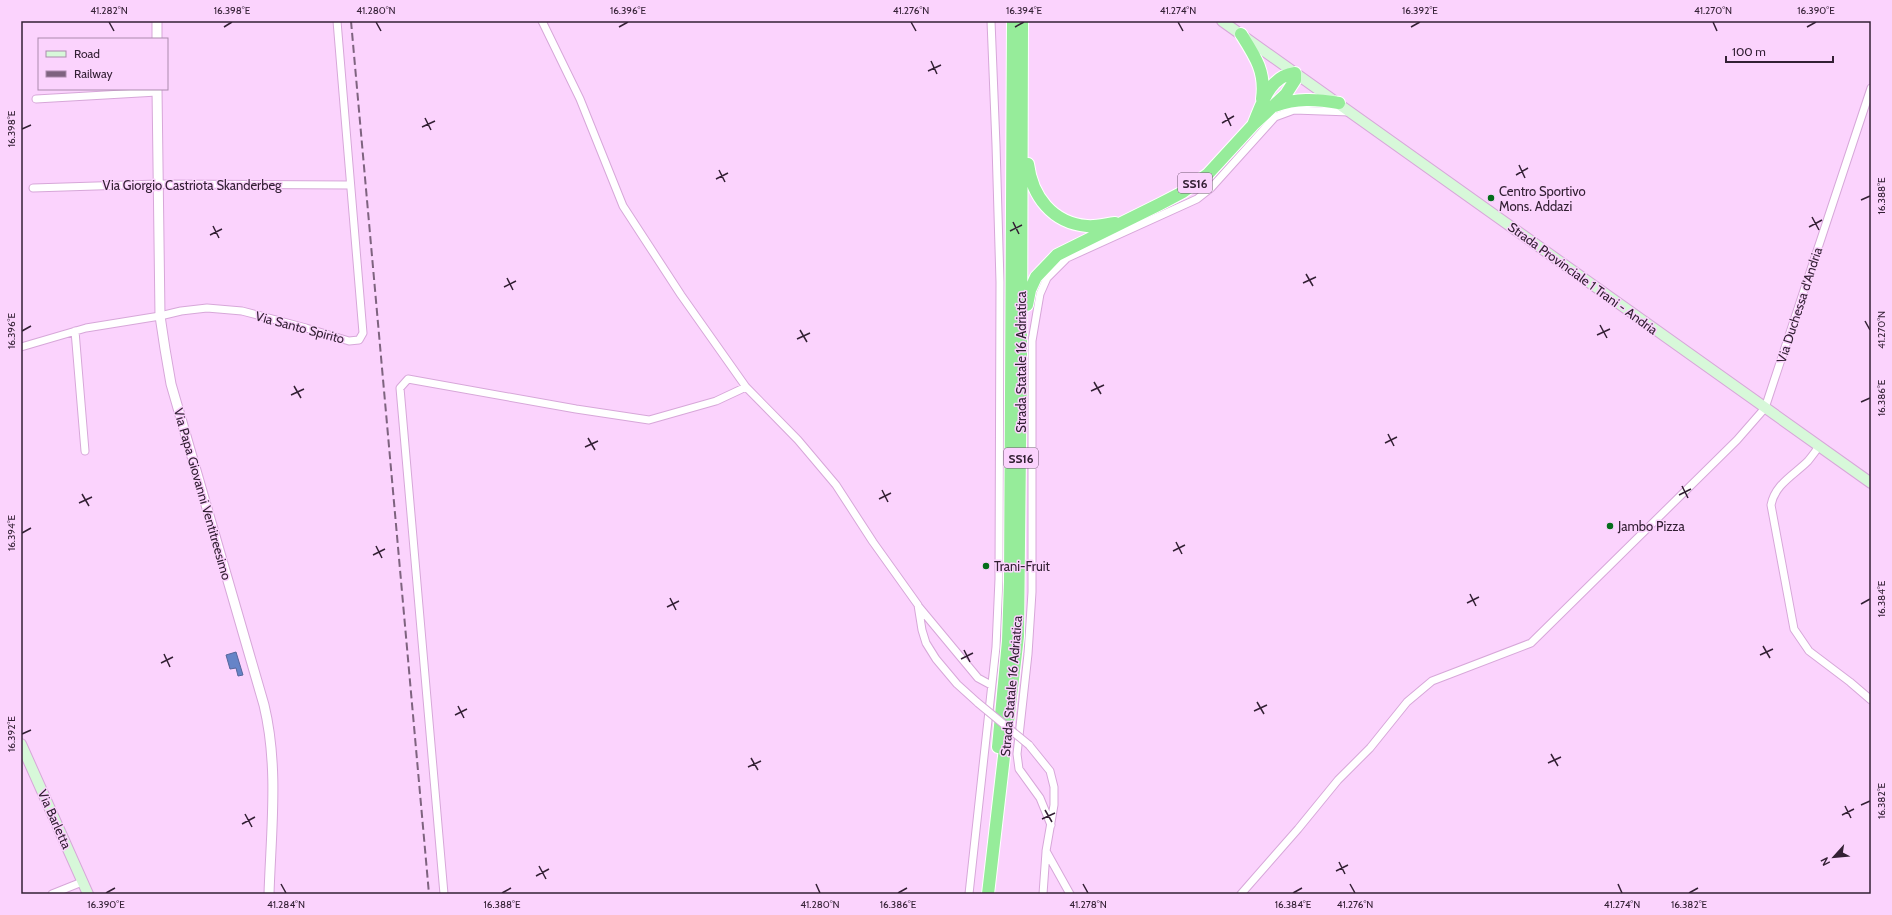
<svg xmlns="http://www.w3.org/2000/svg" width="1892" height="915" font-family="Cabin,sans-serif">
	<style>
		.water { fill: #6684c8; stroke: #57669c }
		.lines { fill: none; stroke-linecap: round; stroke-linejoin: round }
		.minor-casing { stroke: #d7a7d9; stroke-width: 9 }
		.tertiary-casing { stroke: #d7a7d9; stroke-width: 11 }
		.secondary-casing { stroke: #d7a7d9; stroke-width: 12 }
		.trunk-casing { stroke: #fff; stroke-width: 14 }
		.minor { stroke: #fff; stroke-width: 7 }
		.tertiary { stroke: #fff; stroke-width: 9 }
		.secondary { stroke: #d7f8d9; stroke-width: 10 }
		.trunk { stroke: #96ec9a; stroke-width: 12 }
		.rail { stroke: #7e637f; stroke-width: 2; stroke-dasharray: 8 4; stroke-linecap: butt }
		.minor-bridge-casing { stroke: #d7a7d9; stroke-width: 9; stroke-linecap: butt }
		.minor-bridge { stroke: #fff; stroke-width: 7 }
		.ticks { fill: none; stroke: #332034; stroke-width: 1.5 }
		.poi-dot { fill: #046d1b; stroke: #fbd3fd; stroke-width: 1.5 }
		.labels { text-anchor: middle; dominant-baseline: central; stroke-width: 3; stroke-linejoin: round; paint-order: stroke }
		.shield { fill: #fbd3fd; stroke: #6f5670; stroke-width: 1 }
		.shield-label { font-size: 12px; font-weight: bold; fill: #332034 }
		.street-label { font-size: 13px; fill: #332034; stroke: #fbd3fd }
		.poi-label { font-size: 13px; fill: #332034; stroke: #fbd3fd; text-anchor: start }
		.neatline { fill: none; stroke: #332034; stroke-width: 1.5 }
		.ticks-label { font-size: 10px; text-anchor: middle; fill: #332034 }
	</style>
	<rect width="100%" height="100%" fill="#fbd3fd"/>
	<path class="water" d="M 236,652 L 243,675 L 238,676 L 236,668 L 230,669 L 226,655 Z"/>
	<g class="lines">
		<g class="minor-casing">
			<path id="minor" d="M 542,21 L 580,99 L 623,206 L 651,249 L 681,295 L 746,387 L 798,440 L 836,485 L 873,542 L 918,605 L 922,630 L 926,643 L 936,659 L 957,684 L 978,703
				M 36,99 L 157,92
				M 33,188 L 158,184 L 350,185
				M 75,331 L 85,451
				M 21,347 L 86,328 L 160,316 L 181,311 L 207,308 L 242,311 L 306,328 L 349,341 L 359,340 L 363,333 L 337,21
				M 1819,446 C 1816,451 1812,456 1808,461 C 1794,475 1775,484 1771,505 L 1794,629 L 1809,651 L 1850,682 L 1871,700
				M 919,607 L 978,678 L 991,685
				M 1029,745 L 1050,771 L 1054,787 L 1054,805 L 1046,851 L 1070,894
				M 1051,825 L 1040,798 L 1019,769 L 1017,754 L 1028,654 L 1032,592 L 1032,341 L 1040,294 L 1047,278 L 1067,258 L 1197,199 L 1211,188 L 1275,117 L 1294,110 L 1350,112
				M 52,894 L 82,882
				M 444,894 L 400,388 L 408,379 L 576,409 L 649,420 L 716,401 L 746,387
				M 969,894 L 996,647 L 999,579 L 1000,282 L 996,145 L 991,21
				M 1043,894 L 1046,852
				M 1241,894 L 1298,829 L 1338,780 L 1370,748 L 1407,702 L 1432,681 L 1531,643 L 1737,440 L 1765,408 L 1871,88"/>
		</g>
		<g class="tertiary-casing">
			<path id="tertiary" d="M 157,39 L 157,21
				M 157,89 L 160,316 L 165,349 L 171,384 L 264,705 C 279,767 271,831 269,894"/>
		</g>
		<g class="secondary-casing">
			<path id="secondary" d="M 1222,21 L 1871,483
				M 21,744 L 88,894"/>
		</g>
		<g class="trunk-casing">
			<path id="trunk" d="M 1241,34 C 1255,56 1266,72 1262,99
				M 1275,106 C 1296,98 1316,99 1339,103
				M 1028,164 C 1032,196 1052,223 1087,226 C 1096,227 1106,224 1115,223
				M 1027,305 L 1030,290 L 1036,277 L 1057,255 L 1160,204 L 1183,192 L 1208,174 L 1253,125 L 1286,94 L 1295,80 L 1295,73 C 1269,76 1262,104 1253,125
				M 998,747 L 1008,641 L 1010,582 L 1013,21
				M 988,894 L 1018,636 L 1021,356 L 1022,21"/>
		</g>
		<use href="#minor" class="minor"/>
		<use href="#tertiary" class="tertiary"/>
		<use href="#secondary" class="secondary"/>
		<use href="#trunk" class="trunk"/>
		<path class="rail" d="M 351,21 L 429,894"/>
		<g class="minor-bridge-casing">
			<path id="minor-bridge" d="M 978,703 L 1029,745"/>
		</g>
		<use href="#minor-bridge" class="minor-bridge"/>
	</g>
	<path class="ticks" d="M 109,22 L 114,31M 376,22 L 381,31M 911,22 L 916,31M 1178,22 L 1183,31M 1713,22 L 1717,31M 224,27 L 232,22M 619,27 L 628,22M 1015,27 L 1024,22M 1411,27 L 1420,22M 1807,27 L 1816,22M 931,61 L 937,74M 928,71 L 941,65M 1225,113 L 1231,126M 425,118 L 431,130M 1222,123 L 1234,116M 422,127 L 435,121M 22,129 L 31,125M 1519,165 L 1525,178M 719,170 L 725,182M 1516,175 L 1528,168M 716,179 L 728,173M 1861,200 L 1870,196M 1812,217 L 1819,230M 1013,222 L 1019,234M 213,226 L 219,238M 1809,227 L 1822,220M 1010,231 L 1022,225M 210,235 L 222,229M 1306,274 L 1313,286M 507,278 L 513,290M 1303,283 L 1316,277M 504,287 L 516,281M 1865,321 L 1870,330M 1600,325 L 1607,338M 800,330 L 807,342M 22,331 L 31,326M 1597,335 L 1610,329M 797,339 L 810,333M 1094,382 L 1101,394M 294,386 L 301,398M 1091,391 L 1104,385M 291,395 L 304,389M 1861,402 L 1870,398M 1388,434 L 1394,446M 588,438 L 595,450M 1385,443 L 1397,437M 585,447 L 598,441M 1682,486 L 1688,498M 882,490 L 888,502M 82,494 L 89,506M 1679,495 L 1691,489M 879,499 L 891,493M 79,503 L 92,497M 22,533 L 31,528M 1176,542 L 1182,554M 376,546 L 382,558M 1173,551 L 1185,545M 373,555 L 385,549M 1470,594 L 1476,606M 670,598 L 676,610M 1467,603 L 1479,597M 1861,604 L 1870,599M 667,607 L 679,601M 1763,646 L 1770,658M 964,650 L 970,662M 164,654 L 170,667M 1760,655 L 1773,649M 961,659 L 973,653M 161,663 L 173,657M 1257,702 L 1264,714M 458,706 L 464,718M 1254,711 L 1267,705M 455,715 L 467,709M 22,734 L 31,730M 1551,754 L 1558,766M 751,758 L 758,770M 1548,763 L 1561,757M 748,767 L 761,761M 1861,805 L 1870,801M 1845,806 L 1851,818M 1045,810 L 1052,822M 245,814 L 252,827M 1842,815 L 1854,809M 1042,819 L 1055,813M 242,824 L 255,817M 1339,862 L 1345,874M 539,866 L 546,879M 1336,871 L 1348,865M 536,876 L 549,869M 281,884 L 286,893M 816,884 L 820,893M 1083,884 L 1088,893M 1350,884 L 1355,893M 1618,884 L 1622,893M 106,893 L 115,888M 502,893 L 511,888M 898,893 L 907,888M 1293,893 L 1302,888M 1689,893 L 1698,888"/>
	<g class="poi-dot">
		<circle cx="1491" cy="198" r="4"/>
		<circle cx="1610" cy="526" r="4"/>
		<circle cx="986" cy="566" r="4"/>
	</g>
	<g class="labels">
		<g class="shield">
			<rect x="1178" y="173" width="34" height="20" rx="3"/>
			<rect x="1004" y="448" width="34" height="20" rx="3"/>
		</g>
		<g class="shield-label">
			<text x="1195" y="183">SS16</text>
			<text x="1021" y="458">SS16</text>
		</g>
		<g class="street-label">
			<text x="192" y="185">Via Giorgio Castriota Skanderbeg</text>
			<text transform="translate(1583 278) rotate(36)">Strada Provinciale 1 Trani - Andria</text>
			<text transform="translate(1799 305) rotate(-72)">Via Duchessa d'Andria</text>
			<text transform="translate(300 327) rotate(15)">Via Santo Spirito</text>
			<text transform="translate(1021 362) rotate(-90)">Strada Statale 16 Adriatica</text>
			<text transform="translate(203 494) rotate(74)">Via Papa Giovanni Ventitreesimo</text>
			<text transform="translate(1011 686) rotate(-85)">Strada Statale 16 Adriatica</text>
			<text transform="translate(55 819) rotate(66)">Via Barletta</text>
		</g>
		<g class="poi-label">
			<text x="1499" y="191">Centro Sportivo<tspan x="1499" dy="15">Mons. Addazi</tspan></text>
			<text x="1618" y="526">Jambo Pizza</text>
			<text x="994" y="566">Trani-Fruit</text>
		</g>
	</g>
	<rect width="1892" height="915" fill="none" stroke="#fbd3fd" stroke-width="44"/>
	<rect x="38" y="38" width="130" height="52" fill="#fbd3fd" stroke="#ab8bad"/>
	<rect x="46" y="51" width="20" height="6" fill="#d7f8d9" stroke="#ab8bad"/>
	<text x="74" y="58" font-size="12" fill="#332034">Road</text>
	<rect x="46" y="71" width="20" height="6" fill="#7e637f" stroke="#ab8bad"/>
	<text x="74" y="78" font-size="12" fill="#332034">Railway</text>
	<g transform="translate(1834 857) rotate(243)" stroke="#fbd3fd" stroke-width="3" paint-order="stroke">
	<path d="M0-3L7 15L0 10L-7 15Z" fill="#332034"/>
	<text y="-6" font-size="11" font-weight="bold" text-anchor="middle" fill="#332034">N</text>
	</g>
	<path d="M1726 56v6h107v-6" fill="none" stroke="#332034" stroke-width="2"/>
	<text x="1732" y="56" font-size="12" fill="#332034" stroke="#fbd3fd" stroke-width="3" paint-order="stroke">100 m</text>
	<rect x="22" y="22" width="1848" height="871" class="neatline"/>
	<g class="ticks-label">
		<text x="109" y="14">41.282°N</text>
		<text x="232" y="14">16.398°E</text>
		<text x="376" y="14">41.280°N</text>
		<text x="628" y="14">16.396°E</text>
		<text x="911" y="14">41.276°N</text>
		<text x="1024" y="14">16.394°E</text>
		<text x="1178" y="14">41.274°N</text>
		<text x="1420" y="14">16.392°E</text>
		<text x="1713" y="14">41.270°N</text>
		<text x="1816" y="14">16.390°E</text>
		<text transform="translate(11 129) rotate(-90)" y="4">16.398°E</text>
		<text transform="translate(1881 196) rotate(-90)" y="4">16.388°E</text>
		<text transform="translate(1881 330) rotate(-90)" y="4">41.270°N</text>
		<text transform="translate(11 331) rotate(-90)" y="4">16.396°E</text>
		<text transform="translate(1881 398) rotate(-90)" y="4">16.386°E</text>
		<text transform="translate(11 533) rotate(-90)" y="4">16.394°E</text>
		<text transform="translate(1881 599) rotate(-90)" y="4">16.384°E</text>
		<text transform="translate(11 734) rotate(-90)" y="4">16.392°E</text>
		<text transform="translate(1881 801) rotate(-90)" y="4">16.382°E</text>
		<text x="106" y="908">16.390°E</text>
		<text x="286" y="908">41.284°N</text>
		<text x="502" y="908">16.388°E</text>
		<text x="820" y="908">41.280°N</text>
		<text x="898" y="908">16.386°E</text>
		<text x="1088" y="908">41.278°N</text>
		<text x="1293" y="908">16.384°E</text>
		<text x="1355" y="908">41.276°N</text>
		<text x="1622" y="908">41.274°N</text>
		<text x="1689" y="908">16.382°E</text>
	</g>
</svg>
